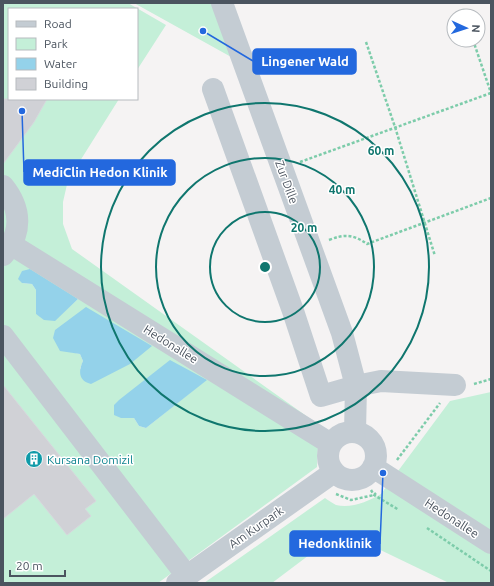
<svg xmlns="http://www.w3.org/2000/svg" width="494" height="586" font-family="Ubuntu,sans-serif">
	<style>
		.green { fill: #c4efd8; fill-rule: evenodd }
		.water { fill: #94d2ea }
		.building { fill: #d0d1d6; stroke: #d7d8dd }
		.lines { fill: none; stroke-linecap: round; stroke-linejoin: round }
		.path { stroke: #7dccaa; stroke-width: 2.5; stroke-dasharray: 3 2; stroke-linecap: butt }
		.minor { stroke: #c4ccd3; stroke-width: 22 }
		.ring { fill: none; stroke: #0f766e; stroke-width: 2 }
		.labels { text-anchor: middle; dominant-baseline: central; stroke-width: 3; stroke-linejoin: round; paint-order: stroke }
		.street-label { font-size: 12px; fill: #4b545f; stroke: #fff }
		.culture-label { font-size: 12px; fill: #0d838f; stroke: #fff; text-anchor: start }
		.centre { fill: #0f766e; stroke: #fff; stroke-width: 2 }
		.ring-label { font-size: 12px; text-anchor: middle; font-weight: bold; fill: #0f766e; stroke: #fff; stroke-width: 3; stroke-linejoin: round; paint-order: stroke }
		.leader { fill: none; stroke: #2368de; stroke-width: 1.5 }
		.callout-dot { fill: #2368de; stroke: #fff; stroke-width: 1.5 }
		.callout { fill: #2368de; stroke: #2368de; stroke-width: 1.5 }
		.callout-label { font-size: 13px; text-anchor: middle; font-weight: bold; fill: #fff }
	</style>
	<rect width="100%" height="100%" fill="#f5f3f3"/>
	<path class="green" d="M 3,3 L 128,3 L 166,25 L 137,70 L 137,9 L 9,9 L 9,99 L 119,99 L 68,180 L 63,202 L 63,224 L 72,249 L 319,425 L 317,467 L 158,583 L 3,583 ZM 22,271 L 78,299 L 55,320 L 36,314 L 36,290 L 32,284 L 22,283 ZM 151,346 L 80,369 L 83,361 L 80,354 L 71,352 ZM 206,380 L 146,428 L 139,426 L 134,418 Z
		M 134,3 L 212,3 L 233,58 Z
		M 491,392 L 491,583 L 449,583 L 341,531 L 272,583 L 204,583 L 325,498 C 328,500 332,503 336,505 C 351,509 369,501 381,494 L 450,401 Z"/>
	<path class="water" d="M 30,269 L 78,299 L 55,321 L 44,320 L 36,314 L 36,290 L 32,284 L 22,283 L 18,279 L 22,271 Z
		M 86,307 L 152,346 L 130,364 L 91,384 C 79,381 78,372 83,361 L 80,354 L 60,351 L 53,338 L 55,330 Z
		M 170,360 L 207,380 L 146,428 L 139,426 L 134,418 L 121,418 L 114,415 L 114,405 L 119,400 Z"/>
	<path class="building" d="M 3,99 L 47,99 L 34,122 L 3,164 Z
		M 3,385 L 96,501 L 85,509 L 91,516 L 67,535 L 34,494 L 3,519 Z"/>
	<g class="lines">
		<path class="path" d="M 463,9 L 465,16
			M 473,40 L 491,93
			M 366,42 L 395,127 L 435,256
			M 300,162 L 491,93
			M 329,240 C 344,234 353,234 367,244 L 491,198
			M 474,384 L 491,379
			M 397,460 L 440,403
			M 371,490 L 374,495 L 399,510
			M 336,494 L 351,500 L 374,495 L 376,493
			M 427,528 L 491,571"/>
		<path class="minor" d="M 222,3 L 342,333 L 356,386 L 355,432
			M 213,89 L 293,311 L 321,396 L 356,386 L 381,381 L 455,385
			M 3,186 C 21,208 23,233 3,255
			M 12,245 L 331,444
			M 3,336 L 187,576
			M328 456a24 24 0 1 1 48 0a24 24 0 1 1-48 0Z
			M 373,467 L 491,543
			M 177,583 L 334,472"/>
	</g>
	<g class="ring">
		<circle cx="265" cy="267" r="55"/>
		<circle cx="265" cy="267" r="109"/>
		<circle cx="265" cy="267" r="164"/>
	</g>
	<defs>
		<g id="building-disc" transform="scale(0.9)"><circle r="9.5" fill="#0f9aa8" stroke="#fff"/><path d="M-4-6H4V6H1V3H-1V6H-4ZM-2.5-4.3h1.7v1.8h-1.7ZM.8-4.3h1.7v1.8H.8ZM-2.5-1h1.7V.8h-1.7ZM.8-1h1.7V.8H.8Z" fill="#fff"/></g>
	</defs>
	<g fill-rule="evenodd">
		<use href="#building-disc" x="34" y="459"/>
	</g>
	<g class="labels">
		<g class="street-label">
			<text transform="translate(287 182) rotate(70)">Zur Dille</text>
			<text transform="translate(171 344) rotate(32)">Hedonallee</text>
			<text transform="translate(452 518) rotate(33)">Hedonallee</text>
			<text transform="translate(256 527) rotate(-35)">Am Kurpark</text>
		</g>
		<g class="culture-label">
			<text x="47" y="459">Kursana Domizil</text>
		</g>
	</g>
	<circle cx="265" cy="267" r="6" class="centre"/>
	<g class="ring-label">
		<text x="381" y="155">60 m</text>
		<text x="342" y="194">40 m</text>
		<text x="304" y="232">20 m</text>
	</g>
	<path class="leader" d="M203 31L253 61M22 111L24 172M383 473L380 544"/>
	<g class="callout-dot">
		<circle cx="203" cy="31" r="4"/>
		<circle cx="22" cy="111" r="4"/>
		<circle cx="383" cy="473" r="4"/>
	</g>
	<g class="callout">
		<rect x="253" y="49" width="103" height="25" rx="4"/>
		<rect x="24" y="160" width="151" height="25" rx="4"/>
		<rect x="290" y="531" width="90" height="25" rx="4"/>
	</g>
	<g class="callout-label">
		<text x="305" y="66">Lingener Wald</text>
		<text x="100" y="177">MediClin Hedon Klinik</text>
		<text x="335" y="548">Hedonklinik</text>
	</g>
	<rect width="494" height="586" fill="none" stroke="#4b545f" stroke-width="8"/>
	<rect x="8" y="8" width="130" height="92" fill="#ffffff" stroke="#b7bbbf"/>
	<rect x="16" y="21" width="20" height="6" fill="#c4ccd3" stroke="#b7bbbf"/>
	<text x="44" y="28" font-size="12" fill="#4b545f">Road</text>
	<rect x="16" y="38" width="20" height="12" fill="#c4efd8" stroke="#b7bbbf"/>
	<text x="44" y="48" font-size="12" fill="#4b545f">Park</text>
	<rect x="16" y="58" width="20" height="12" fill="#94d2ea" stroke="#b7bbbf"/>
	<text x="44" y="68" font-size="12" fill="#4b545f">Water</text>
	<rect x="16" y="78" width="20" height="12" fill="#d0d1d6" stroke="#b7bbbf"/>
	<text x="44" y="88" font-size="12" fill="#4b545f">Building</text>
	<g transform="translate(466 28) rotate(93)"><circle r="19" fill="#ffffff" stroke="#b7bbbf"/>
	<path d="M0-3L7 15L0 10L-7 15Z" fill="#2368de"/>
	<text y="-6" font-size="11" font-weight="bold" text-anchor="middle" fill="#4b545f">N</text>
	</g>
	<path d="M10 570v6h55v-6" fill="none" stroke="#4b545f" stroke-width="2"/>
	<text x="16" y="570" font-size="12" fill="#4b545f" stroke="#ffffff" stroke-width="3" paint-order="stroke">20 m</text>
</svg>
